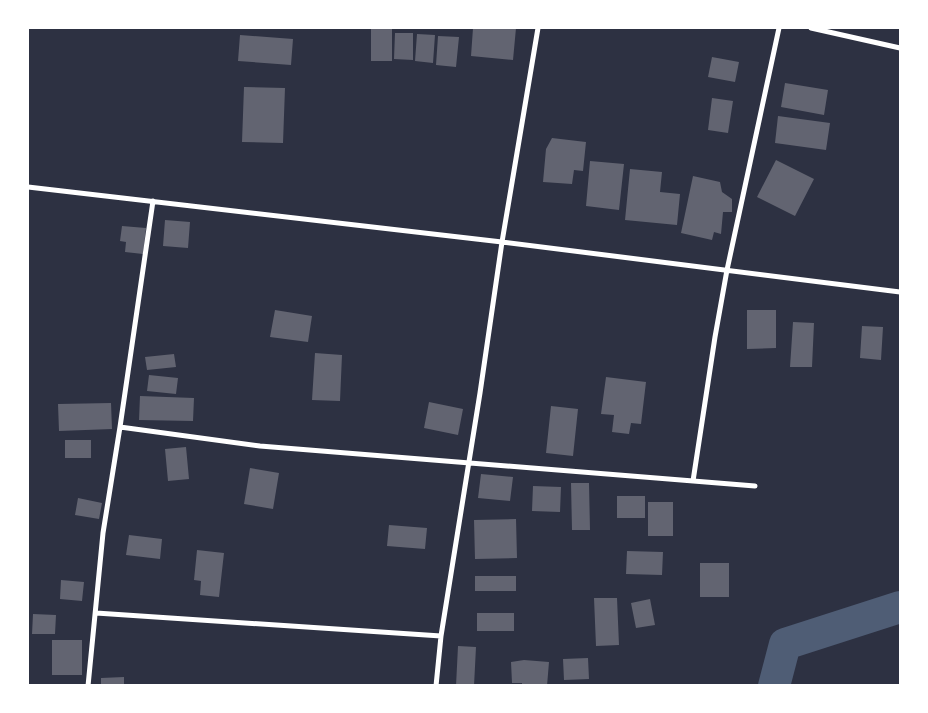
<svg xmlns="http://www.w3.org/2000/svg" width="928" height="713" font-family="Jost,sans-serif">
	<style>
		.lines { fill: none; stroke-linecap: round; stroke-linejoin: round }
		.river { stroke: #4f5d75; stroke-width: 32 }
		.building { fill: #626471 }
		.minor { stroke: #fff; stroke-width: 5 }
	</style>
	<rect width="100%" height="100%" fill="#2d3142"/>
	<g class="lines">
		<path class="river" d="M 774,686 L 785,644 L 900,607"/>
	</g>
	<path class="building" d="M 371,28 L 392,28 L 392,61 L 371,61 Z
		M 473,28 L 516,28 L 513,60 L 471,56 Z
		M 395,33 L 413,33 L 413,60 L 394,59 Z
		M 417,34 L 435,35 L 433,63 L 415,61 Z
		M 240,35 L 293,39 L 291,65 L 238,61 Z
		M 438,36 L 459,37 L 456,67 L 436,65 Z
		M 712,57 L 739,62 L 735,82 L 708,77 Z
		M 785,83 L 828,90 L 824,115 L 781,107 Z
		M 244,87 L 285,88 L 283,143 L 242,142 Z
		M 712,98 L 733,101 L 728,133 L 708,130 Z
		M 778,116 L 830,123 L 826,150 L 775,143 Z
		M 552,138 L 586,142 L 583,171 L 574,170 L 572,184 L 543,182 L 546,149 Z
		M 776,160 L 814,179 L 795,216 L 757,197 Z
		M 590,161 L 624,164 L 619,210 L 586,206 Z
		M 630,169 L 662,172 L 660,192 L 680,194 L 677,225 L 625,220 Z
		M 693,176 L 720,182 L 722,192 L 732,199 L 732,212 L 723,212 L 721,234 L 714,232 L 712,240 L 681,233 Z
		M 165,220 L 190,222 L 188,248 L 163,246 Z
		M 122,226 L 146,228 L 143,254 L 125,252 L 126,242 L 120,241 Z
		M 275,310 L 312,316 L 308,342 L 270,337 Z
		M 747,310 L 776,310 L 776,348 L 747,349 Z
		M 793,322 L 814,323 L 812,367 L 790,367 Z
		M 862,326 L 883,327 L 881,360 L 860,358 Z
		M 315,353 L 342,355 L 340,401 L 312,400 Z
		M 174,354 L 176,367 L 147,370 L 145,357 Z
		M 149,375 L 178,378 L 176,394 L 147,391 Z
		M 606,377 L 646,382 L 641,424 L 631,423 L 629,434 L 612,432 L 614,415 L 601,414 Z
		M 140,396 L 194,398 L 193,421 L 139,420 Z
		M 429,402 L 463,409 L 458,435 L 424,428 Z
		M 111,403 L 112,429 L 59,431 L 58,404 Z
		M 551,406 L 578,409 L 573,456 L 546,453 Z
		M 65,440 L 91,440 L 91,458 L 65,458 Z
		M 186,447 L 189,479 L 168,481 L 165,449 Z
		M 250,468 L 279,473 L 273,509 L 244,504 Z
		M 481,474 L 513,477 L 510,501 L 478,498 Z
		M 571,483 L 589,483 L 590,530 L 572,530 Z
		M 533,486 L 561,487 L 560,512 L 532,511 Z
		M 617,496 L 645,496 L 645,518 L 617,518 Z
		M 78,498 L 102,503 L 99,519 L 75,515 Z
		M 648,502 L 673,502 L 673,536 L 648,536 Z
		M 516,519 L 517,558 L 475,559 L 474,520 Z
		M 389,525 L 427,528 L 425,549 L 387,546 Z
		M 129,535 L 162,539 L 160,559 L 126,555 Z
		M 197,550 L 224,553 L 219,597 L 200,595 L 201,581 L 194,580 Z
		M 627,551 L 663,552 L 662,575 L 626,574 Z
		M 700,563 L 729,563 L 729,597 L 700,597 Z
		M 475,576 L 516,576 L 516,591 L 475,591 Z
		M 61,580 L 84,582 L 82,601 L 60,599 Z
		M 594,598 L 617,598 L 619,645 L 596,646 Z
		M 650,599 L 655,625 L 636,628 L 631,603 Z
		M 477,613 L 514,613 L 514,631 L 477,631 Z
		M 33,614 L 56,615 L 55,634 L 32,634 Z
		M 52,640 L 82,640 L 82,675 L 52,675 Z
		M 458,646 L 476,647 L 474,686 L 456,686 Z
		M 588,658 L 589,679 L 564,680 L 563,659 Z
		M 524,660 L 549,662 L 547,686 L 522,686 L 522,683 L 512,683 L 511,662 Z
		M 124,677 L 124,686 L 101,686 L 101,678 Z"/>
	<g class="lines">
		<path class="minor" d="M 811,28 L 900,48
			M 28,187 L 502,242 L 900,292
			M 120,427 L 260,446 L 755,486
			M 693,481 L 715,337 L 727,270 L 779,28
			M 96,613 L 441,636
			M 88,686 L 103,533 L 120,427 L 153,201
			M 436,686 L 441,636 L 480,393 L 502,242 L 538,28"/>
	</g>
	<rect width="928" height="713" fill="none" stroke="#ffffff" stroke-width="58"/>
</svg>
